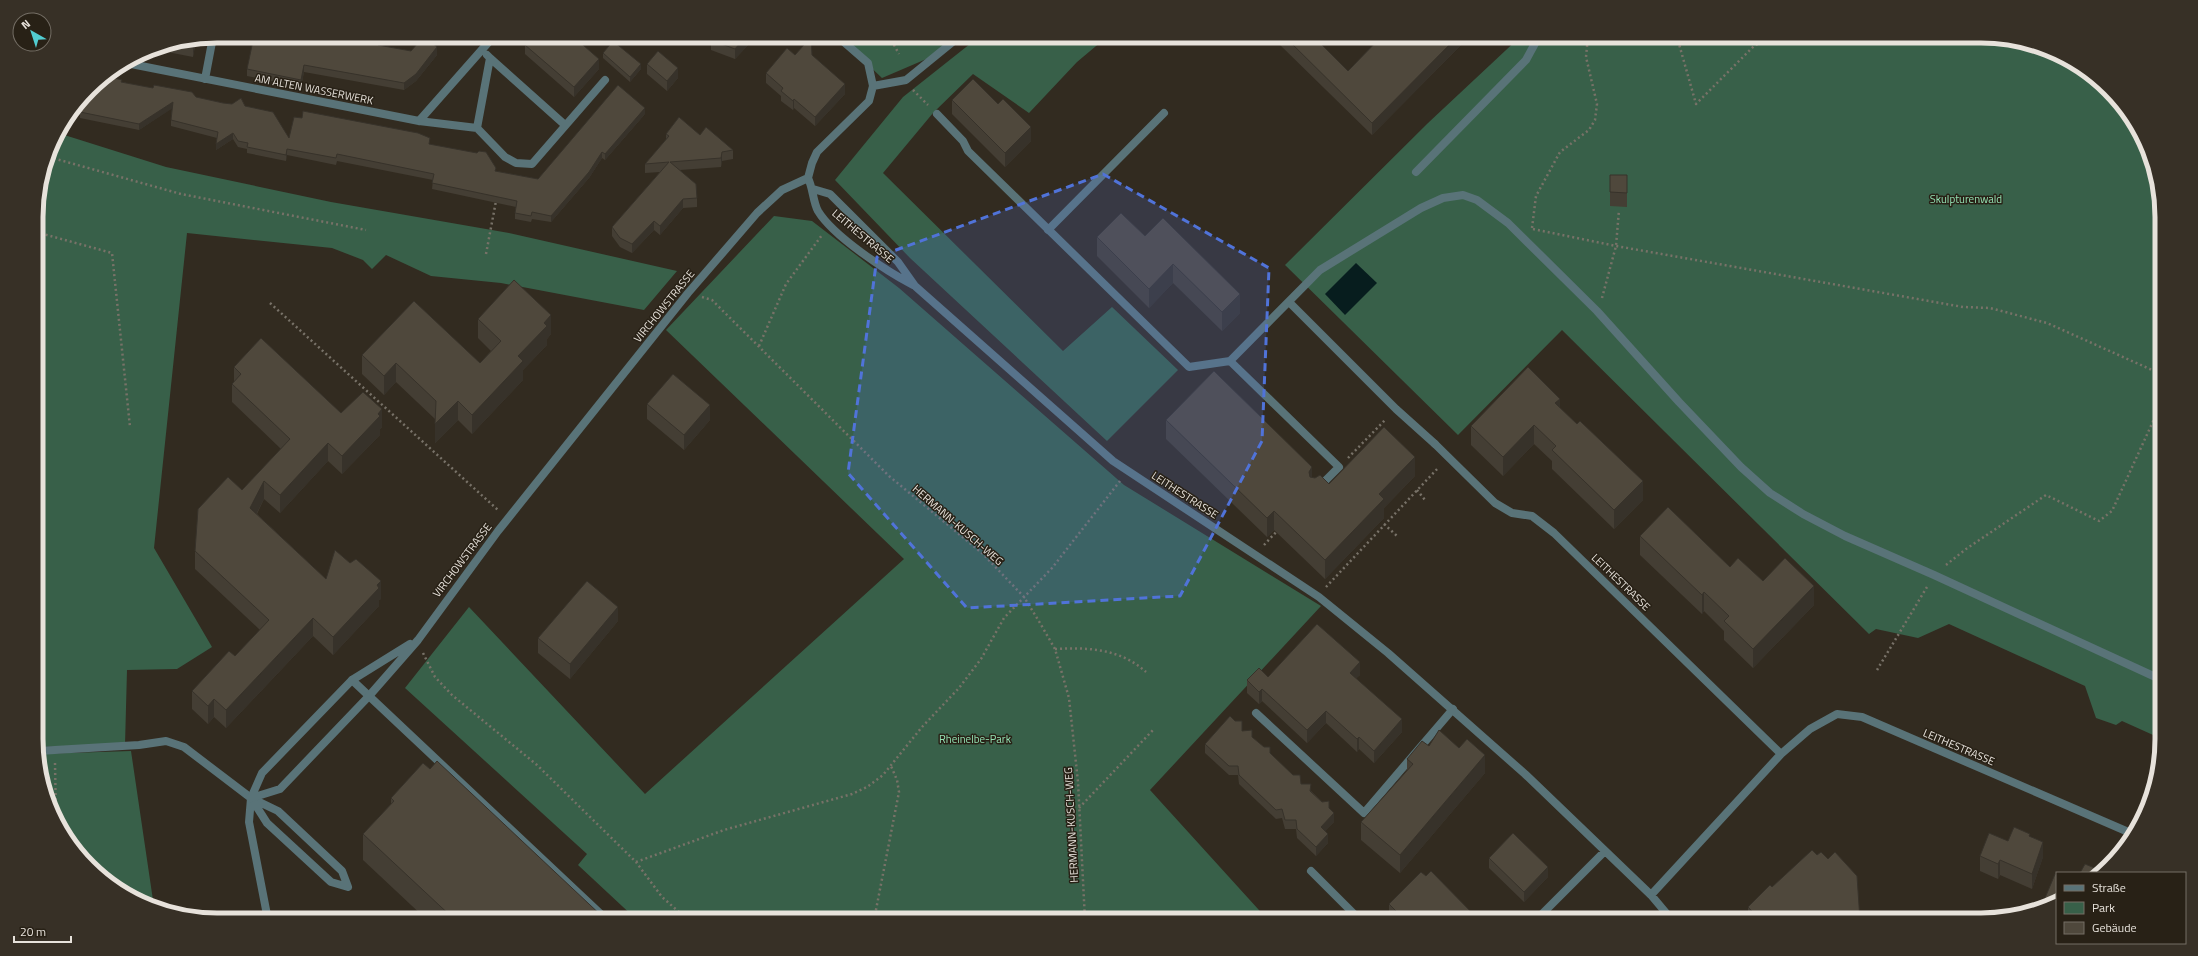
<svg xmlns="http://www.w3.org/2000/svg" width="2198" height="956" font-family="'Titillium Web',sans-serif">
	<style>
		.green { fill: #386049 }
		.water { fill: #071d1e }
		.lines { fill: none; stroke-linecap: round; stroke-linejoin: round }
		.path { stroke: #787268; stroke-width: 2.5; stroke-dasharray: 2 3; stroke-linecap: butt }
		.service { stroke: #597378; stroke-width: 8 }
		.minor { stroke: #597378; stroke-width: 8 }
		.wall { fill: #443e34 }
		.shaded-wall { fill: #37322a }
		.building { fill: #4f483c; stroke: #37322a }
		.marked { fill: #5073d9; fill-opacity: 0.2; stroke: #5073d9; stroke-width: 3; stroke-dasharray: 8 5; stroke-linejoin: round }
		.labels { text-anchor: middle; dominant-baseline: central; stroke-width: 3; stroke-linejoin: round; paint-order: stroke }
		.street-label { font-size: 11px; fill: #e7e2db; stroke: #282116 }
		.park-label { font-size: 11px; fill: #93e1b3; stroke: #282116 }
		.rim { fill: none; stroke: #e7e2db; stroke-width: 5 }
	</style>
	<rect width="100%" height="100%" fill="#322b20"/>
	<path class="green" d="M 838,36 L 958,36 L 931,57 L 882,78 Z
		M 980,36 L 1108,36 L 1077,62 L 1029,113 L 973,74 L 933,113 L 883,173 L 1063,351 L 1112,307 L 1178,370 L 1107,441 L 910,258 L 835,180 L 903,97 Z
		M 1521,36 L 1981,36 L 2050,50 L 2091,73 L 2125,107 L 2148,148 L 2160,194 L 2162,739 L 2122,721 L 2116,725 L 2096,718 L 2085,686 L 1949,624 L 1918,638 L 1876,629 L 1869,634 L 1562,330 L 1458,435 L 1285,265 L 1428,123 Z
		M 58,133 L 166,167 L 331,202 L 509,233 L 677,271 L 644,310 L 501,283 L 431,276 L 386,255 L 372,269 L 363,260 L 332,248 L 187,233 L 154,548 L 212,647 L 177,669 L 127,670 L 125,745 L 38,747 L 36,205 L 55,137 Z
		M 774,216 L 812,221 L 899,288 L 1124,485 L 1321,606 L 1150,790 L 1268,920 L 637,920 L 578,865 L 587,854 L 405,688 L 469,607 L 645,794 L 904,559 L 666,330 Z
		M 131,751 L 154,907 L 148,906 L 107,883 L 74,849 L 50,808 L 38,763 L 38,754 Z"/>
	<path class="water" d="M 1356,263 L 1377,283 L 1345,315 L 1325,294 Z"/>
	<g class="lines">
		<path class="path" d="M 889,36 L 899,54
			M 1682,36 L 1679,44 L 1696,104 L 1755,45 L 1793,36
			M 929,40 L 929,36
			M 913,90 L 928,105
			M 49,157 L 181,194 L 366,230
			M 1532,228 L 1536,196 L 1560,152 L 1589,130 L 1595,120 L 1597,104 L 1586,57 L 1588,36
			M 1533,229 L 1616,246 L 1963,307 L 1990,308 L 2047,323 L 2161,374
			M 36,232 L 112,253 L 130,427
			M 486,254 L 496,201
			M 702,297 L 712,300 L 889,476 L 983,554 L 1024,597 L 1040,623 L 1055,649 L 1069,698 L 1078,782 L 1085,920
			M 1602,298 L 1616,246 L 1619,210
			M 270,303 L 498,510
			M 759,346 L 786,284 L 822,235
			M 1348,458 L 1386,419
			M 1417,490 L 1425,500
			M 1384,524 L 1397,536
			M 1264,545 L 1278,530
			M 1946,565 L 1966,549 L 2046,495 L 2099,521 L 2112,511 L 2161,404
			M 1326,587 L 1439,467
			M 1055,649 C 1088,647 1121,649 1146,672
			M 423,653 L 435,677 L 452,695 L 537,765 L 636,862 L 662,897 L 688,920
			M 1877,670 L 1927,587
			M 55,763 L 56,819
			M 1079,808 L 1153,730
			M 636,862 L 724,830 L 852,794 L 867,787 L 883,775 L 922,727 L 959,688 L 981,659 L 1004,618 L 1052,568 L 1120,481
			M 874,920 L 899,792 L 897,780 L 891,766"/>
		<path class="service" d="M 937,114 L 963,141 L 968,151 L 1189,367 L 1230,361 L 1320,270 L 1421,208 L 1443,198 L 1463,195 L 1477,200 L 1508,223 L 1597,311 L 1679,402 L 1741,467 L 1770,493 L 1803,514 L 1845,536 L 1934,575 L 2162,680
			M 1416,172 L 1526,60 L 1539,36
			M 1048,230 L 1164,113
			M 1289,302 L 1396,409 L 1435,444
			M 1230,361 L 1339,467 L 1319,487
			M 352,680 L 607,920
			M 38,751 L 139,745 L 166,741 L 184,747 L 251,798 L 278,811 L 342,871 L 348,887 L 331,882 L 267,823 L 251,798
			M 251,798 L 249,822 L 268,920
			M 306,920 L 309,917"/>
		<path class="minor" d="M 490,58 L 565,125
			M 126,63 L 419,121 L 477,128 L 505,157 L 516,163 L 532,164 L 605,80
			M 205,79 L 213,37
			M 873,86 L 906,80 L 960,36
			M 419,121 L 494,36
			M 477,128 L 490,58 L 487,55
			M 808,178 L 812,163 L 817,152 L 869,101 L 873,86 L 868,63 L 837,36
			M 808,178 C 813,188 813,202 818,211 C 833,236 886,271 913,285
			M 813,189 L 830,194 L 898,262 L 915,286 L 1113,461 L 1319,597 L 1388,653 L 1525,774 L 1651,895 L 1672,920
			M 1435,444 L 1495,503 L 1512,513 L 1532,516 L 1554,533 L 1781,754
			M 1256,713 L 1364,813 L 1453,709
			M 251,798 L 280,789 L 369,696 L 418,640 L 498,531 L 688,293 L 757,213 L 782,190 L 808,178
			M 251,798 L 262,773 L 352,680 L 410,644
			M 1311,871 L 1360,920
			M 1651,895 L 1781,754 L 1810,729 L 1837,714 L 1862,717 L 2133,834
			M 1536,920 L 1605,851"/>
	</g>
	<path class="wall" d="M 705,36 L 751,36 L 750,37 L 750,43 L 735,59 L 711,50 L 711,41 Z
		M 1278,36 L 1315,36 L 1314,37 L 1348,71 L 1382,36 L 1470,36 L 1372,135 L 1278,43 Z
		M 318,39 L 379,45 L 411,51 L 437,55 L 416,81 L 404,90 L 304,72 L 301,87 L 247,76 L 247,69 Z
		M 196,40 L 193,57 L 152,49 Z
		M 525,45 L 599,69 L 574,97 L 525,54 Z
		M 603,53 L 641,69 L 630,82 L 603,58 Z
		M 795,55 L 812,55 L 845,94 L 815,126 L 794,108 L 793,110 L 781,101 L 781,96 L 766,83 L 766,73 Z
		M 647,64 L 678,78 L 667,91 L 647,74 Z
		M 97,81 L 122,82 L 223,103 L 245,106 L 289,138 L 430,144 L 496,171 L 538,179 L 645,114 L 605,160 L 602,158 L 589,178 L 551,222 L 532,219 L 531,222 L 515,219 L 515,213 L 516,207 L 432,189 L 433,180 L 337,161 L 336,165 L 287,155 L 286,161 L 247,153 L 247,149 L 238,147 L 233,139 L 216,150 L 217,138 L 171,126 L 171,120 L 172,108 L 139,130 L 80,118 L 80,114 L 73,113 Z
		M 952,100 L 1031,141 L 1005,167 L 952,114 Z
		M 666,134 L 700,135 L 733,150 L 733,159 L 722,161 L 721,167 L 680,170 L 697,198 L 697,207 L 683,208 L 660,235 L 654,230 L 632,253 L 620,247 L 612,236 L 612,227 L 660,172 L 645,173 L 645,164 L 666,140 Z
		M 1627,175 L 1627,207 L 1610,206 L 1610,192 Z
		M 1145,236 L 1240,313 L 1222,331 L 1173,283 L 1149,308 L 1097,256 L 1097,237 Z
		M 478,319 L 551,334 L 547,339 L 547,345 L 523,370 L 523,380 L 472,434 L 458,420 L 435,443 L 435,419 L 396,382 L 384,395 L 362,374 L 362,355 L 480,363 L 491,351 L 478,338 Z
		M 234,367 L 341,413 L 382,427 L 380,429 L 380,435 L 342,474 L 328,461 L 280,513 L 264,499 L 257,514 L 326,579 L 381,599 L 379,600 L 379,606 L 333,655 L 313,636 L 226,728 L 214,717 L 208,724 L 192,709 L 192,691 L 235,656 L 260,630 L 195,569 L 195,551 L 242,490 L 281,449 L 232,402 L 232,384 L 234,382 Z
		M 647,404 L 710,420 L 684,450 L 647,419 Z
		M 1560,408 L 1643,500 L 1614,529 L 1552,469 L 1552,461 L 1534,444 L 1503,476 L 1471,445 L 1471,426 Z
		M 1166,420 L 1329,484 L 1415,476 L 1384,508 L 1384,518 L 1325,579 L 1274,530 L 1267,537 L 1166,439 Z
		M 1640,536 L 1730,567 L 1814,605 L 1753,668 L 1724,640 L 1724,631 L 1704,611 L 1702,614 L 1640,555 Z
		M 618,621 L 570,679 L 538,653 L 538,638 Z
		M 1360,675 L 1356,678 L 1402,732 L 1374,763 L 1359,749 L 1357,752 L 1326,723 L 1307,743 L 1262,701 L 1259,704 L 1247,693 L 1247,680 L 1268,677 Z
		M 1242,731 L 1252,737 L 1270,753 L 1301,784 L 1311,791 L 1329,808 L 1334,822 L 1325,831 L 1328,843 L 1316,856 L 1297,838 L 1296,829 L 1285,829 L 1282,818 L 1276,819 L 1239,784 L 1238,775 L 1229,775 L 1205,753 L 1205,744 Z
		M 1429,746 L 1485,773 L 1400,873 L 1361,840 L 1361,822 L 1407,770 L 1407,759 Z
		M 430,769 L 606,920 L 427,920 L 363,860 L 363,834 L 391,804 L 391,798 Z
		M 2030,837 L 2043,857 L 2032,889 L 2000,875 L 1998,879 L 1980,871 L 1980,856 L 2008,841 Z
		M 1489,858 L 1548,877 L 1524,902 L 1489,868 Z
		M 1426,876 L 1479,920 L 1390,920 L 1389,919 L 1389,904 Z
		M 1772,887 L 1860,920 L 1748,920 L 1748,907 Z
		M 2045,898 L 2057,901 L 2045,907 Z"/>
	<path class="shaded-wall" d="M 746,36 L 751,36 L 750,37 L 750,43 L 735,59 L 735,49 Z
		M 1458,36 L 1470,36 L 1372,135 L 1372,123 Z
		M 196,40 L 193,57 L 193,48 L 194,41 Z
		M 437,47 L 437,55 L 416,81 L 404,90 L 404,83 Z
		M 599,59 L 599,69 L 574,97 L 574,87 Z
		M 641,64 L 641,69 L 630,82 L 630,77 Z
		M 304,65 L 304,72 L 301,87 L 301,80 Z
		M 678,68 L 678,78 L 667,91 L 667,81 Z
		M 845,84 L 845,94 L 815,126 L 815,117 Z
		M 794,99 L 794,108 L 793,110 L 793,101 Z
		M 173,102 L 173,108 L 139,130 L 139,124 Z
		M 645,108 L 645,114 L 605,160 L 605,154 Z
		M 1031,127 L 1031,141 L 1005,167 L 1005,153 Z
		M 233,133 L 233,139 L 216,150 L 216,144 Z
		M 287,149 L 287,155 L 286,161 L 286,155 Z
		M 602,152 L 602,158 L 589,178 L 551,222 L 551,216 Z
		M 722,152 L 722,161 L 721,167 L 721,158 Z
		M 683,199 L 683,208 L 660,235 L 660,226 Z
		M 654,221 L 654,230 L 632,253 L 632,244 Z
		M 1173,264 L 1173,283 L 1149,308 L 1149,289 Z
		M 1240,294 L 1240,313 L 1222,331 L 1222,312 Z
		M 551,315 L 551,334 L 547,339 L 547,345 L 523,370 L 523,380 L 472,434 L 472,415 L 544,323 Z
		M 396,363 L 396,382 L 384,395 L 384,376 Z
		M 1560,399 L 1560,418 L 1555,403 Z
		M 458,401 L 458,420 L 435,443 L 435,424 Z
		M 710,405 L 710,420 L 684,450 L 684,435 Z
		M 382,409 L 382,427 L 380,429 L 380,435 L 342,474 L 342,456 Z
		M 1534,425 L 1534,444 L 1503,476 L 1503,457 Z
		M 328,443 L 328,461 L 280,513 L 280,495 Z
		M 1415,457 L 1415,476 L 1384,508 L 1384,518 L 1325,579 L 1325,560 L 1379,494 Z
		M 1312,467 L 1312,486 L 1309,472 Z
		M 264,481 L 264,499 L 250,526 L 250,508 Z
		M 1643,481 L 1643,500 L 1614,529 L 1614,510 Z
		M 1274,511 L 1274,530 L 1267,537 L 1267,518 Z
		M 381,581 L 381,599 L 379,600 L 379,606 L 333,655 L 333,637 Z
		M 1814,586 L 1814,605 L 1753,668 L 1753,649 Z
		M 1704,592 L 1704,611 L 1702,614 L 1702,595 Z
		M 618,607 L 618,621 L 570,679 L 570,664 Z
		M 313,618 L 313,636 L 226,728 L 226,710 Z
		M 1360,662 L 1360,675 L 1350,685 L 1350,673 Z
		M 1262,689 L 1262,701 L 1259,704 L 1259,692 Z
		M 214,699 L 214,717 L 208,724 L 208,706 Z
		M 1326,711 L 1326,723 L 1307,743 L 1307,730 Z
		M 1402,719 L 1402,732 L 1374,763 L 1374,751 Z
		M 1359,737 L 1359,749 L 1357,752 L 1357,739 Z
		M 1485,755 L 1485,773 L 1400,873 L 1400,855 Z
		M 1334,813 L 1334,822 L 1321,836 L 1321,827 Z
		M 1328,834 L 1328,843 L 1316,856 L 1316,847 Z
		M 2043,842 L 2043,857 L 2032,889 L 2032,874 Z
		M 2000,860 L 2000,875 L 1998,879 L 1998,864 Z
		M 1548,867 L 1548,877 L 1524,902 L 1524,892 Z"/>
	<path class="building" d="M 254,36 L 301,36 L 318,39 L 318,36 L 366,36 L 379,39 L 378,45 L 411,51 L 424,36 L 437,47 L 416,74 L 404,83 L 304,65 L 301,80 L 247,69 Z
		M 532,36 L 562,36 L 570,43 L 575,38 L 599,59 L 574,87 L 525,45 Z
		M 712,36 L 746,36 L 735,49 L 711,40 Z
		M 1284,36 L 1313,36 L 1348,71 L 1382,36 L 1458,36 L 1372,123 Z
		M 811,37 L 812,55 L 845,84 L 815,117 L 794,99 L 793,101 L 781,91 L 783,88 L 766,73 L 787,48 L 795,55 Z
		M 194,41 L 193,48 L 175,44 Z
		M 613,41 L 641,64 L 630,77 L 603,53 Z
		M 658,51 L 678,68 L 667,81 L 647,64 Z
		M 106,76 L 122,80 L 121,82 L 153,88 L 154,85 L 192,92 L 196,97 L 223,103 L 232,104 L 241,98 L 245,106 L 273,112 L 289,138 L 294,117 L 302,118 L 303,111 L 418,133 L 430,138 L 429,144 L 477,153 L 479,151 L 486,152 L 496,168 L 495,171 L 538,179 L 618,85 L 645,108 L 605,154 L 602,152 L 589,172 L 551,216 L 532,212 L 531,216 L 515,213 L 517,201 L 432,183 L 434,174 L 337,154 L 336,158 L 287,149 L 286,155 L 247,147 L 248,143 L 238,141 L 233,133 L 216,144 L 218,132 L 171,120 L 173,102 L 139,124 L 80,112 L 81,108 L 77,107 L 97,81 Z
		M 973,79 L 998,104 L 1003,99 L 1031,127 L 1005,153 L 952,100 Z
		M 679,117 L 700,135 L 706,127 L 733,150 L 722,152 L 721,158 L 670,162 L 696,184 L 697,198 L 683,199 L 660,226 L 654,221 L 632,244 L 620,238 L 612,227 L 669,162 L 645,164 L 669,136 L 666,134 Z
		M 1610,175 L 1627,175 L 1627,193 L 1610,192 Z
		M 1121,213 L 1145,236 L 1163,218 L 1240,294 L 1222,312 L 1173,264 L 1149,289 L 1097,237 Z
		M 514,280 L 551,315 L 544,323 L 547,326 L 518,356 L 523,361 L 472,415 L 458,401 L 435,424 L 436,401 L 396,363 L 384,376 L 362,355 L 414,301 L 480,363 L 501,341 L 478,319 Z
		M 261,338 L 341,413 L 363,392 L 382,409 L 378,414 L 380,416 L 342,456 L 328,443 L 280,495 L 264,481 L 250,508 L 326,579 L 335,550 L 350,563 L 356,559 L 381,581 L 377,585 L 379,588 L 333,637 L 313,618 L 226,710 L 214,699 L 208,706 L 192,691 L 229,651 L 235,656 L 269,620 L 195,551 L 198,509 L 228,477 L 242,490 L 290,439 L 232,384 L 241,374 L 234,367 Z
		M 1528,367 L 1560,399 L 1555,403 L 1577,424 L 1580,421 L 1643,481 L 1614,510 L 1552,450 L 1556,446 L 1534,425 L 1503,457 L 1471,426 Z
		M 1214,371 L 1312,467 L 1309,472 L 1310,477 L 1315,478 L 1320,475 L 1329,484 L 1384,427 L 1415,457 L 1379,494 L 1384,499 L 1325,560 L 1274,511 L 1267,518 L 1166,420 Z
		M 673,374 L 710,405 L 684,435 L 647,404 Z
		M 1668,507 L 1730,567 L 1738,558 L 1763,581 L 1785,558 L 1814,586 L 1753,649 L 1724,621 L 1729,616 L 1704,592 L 1702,595 L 1640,536 Z
		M 587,581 L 618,607 L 570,664 L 538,638 Z
		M 1317,624 L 1360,662 L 1350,673 L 1402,719 L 1374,751 L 1359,737 L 1357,739 L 1326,711 L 1307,730 L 1262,689 L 1259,692 L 1247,680 L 1259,668 L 1268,677 Z
		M 1230,716 L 1235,721 L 1242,721 L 1242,731 L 1252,730 L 1252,737 L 1264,747 L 1270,747 L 1270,753 L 1293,775 L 1300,775 L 1301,784 L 1311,784 L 1310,791 L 1322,802 L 1329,801 L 1329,808 L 1334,813 L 1321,827 L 1328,834 L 1316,847 L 1297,829 L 1296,820 L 1285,820 L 1282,809 L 1276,810 L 1239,775 L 1238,766 L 1229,766 L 1205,744 Z
		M 1439,730 L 1459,748 L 1467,739 L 1485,755 L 1400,855 L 1361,822 L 1413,764 L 1407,759 L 1422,741 L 1429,746 Z
		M 437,761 L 606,920 L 455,920 L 363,834 L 394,801 L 391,798 L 423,763 L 430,769 Z
		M 2014,827 L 2030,834 L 2029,836 L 2043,842 L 2032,874 L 2000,860 L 1998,864 L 1980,856 L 1989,833 L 2008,841 Z
		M 1513,833 L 1548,867 L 1524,892 L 1489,858 Z
		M 1812,850 L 1817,855 L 1821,852 L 1828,859 L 1835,852 L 1857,876 L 1860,920 L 1760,920 L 1748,907 L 1770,885 L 1772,887 Z
		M 2085,864 L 2102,871 L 2101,873 L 2080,873 Z
		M 1431,871 L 1479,920 L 1405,920 L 1389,904 L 1421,872 L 1426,876 Z
		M 2055,874 L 2057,875 L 2057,901 L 2055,902 L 2045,898 Z
		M 1583,914 L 1608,916 L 1608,920 L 1558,920 L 1558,916 Z
		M 1331,915 L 1336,920 L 1326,920 Z"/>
	<path class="marked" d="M 1103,174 L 1269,268 L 1262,441 L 1180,596 L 967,608 L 848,473 L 877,257 Z"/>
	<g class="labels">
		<g class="street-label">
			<text transform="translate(314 89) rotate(11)">AM ALTEN WASSERWERK</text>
			<text transform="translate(863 236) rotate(40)">LEITHESTRASSE</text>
			<text transform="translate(664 306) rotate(-51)">VIRCHOWSTRASSE</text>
			<text transform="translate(1185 495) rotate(33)">LEITHESTRASSE</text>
			<text transform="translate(958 525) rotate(41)">HERMANN-KUSCH-WEG</text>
			<text transform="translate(462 560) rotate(-53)">VIRCHOWSTRASSE</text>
			<text transform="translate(1621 582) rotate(44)">LEITHESTRASSE</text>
			<text transform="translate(1959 747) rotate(23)">LEITHESTRASSE</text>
			<text transform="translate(1071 825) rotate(-93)">HERMANN-KUSCH-WEG</text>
		</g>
		<g class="park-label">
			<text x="1966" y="199">Skulpturenwald</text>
			<text x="975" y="739">Rheinelbe-Park</text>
		</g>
	</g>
	<path d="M0 0H2198V956H0ZM217 43H1981A174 174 0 0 1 2155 217V739A174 174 0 0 1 1981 913H217A174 174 0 0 1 43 739V217A174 174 0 0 1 217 43Z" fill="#373026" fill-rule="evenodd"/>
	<path class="rim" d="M217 43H1981A174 174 0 0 1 2155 217V739A174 174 0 0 1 1981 913H217A174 174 0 0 1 43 739V217A174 174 0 0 1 217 43Z"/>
	<rect x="2056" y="872" width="130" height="72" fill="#282116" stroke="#746e65"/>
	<rect x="2064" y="885" width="20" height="6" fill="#597378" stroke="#746e65"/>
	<text x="2092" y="892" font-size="12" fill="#e7e2db">Straße</text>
	<rect x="2064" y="902" width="20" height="12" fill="#386049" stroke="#746e65"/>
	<text x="2092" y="912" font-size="12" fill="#e7e2db">Park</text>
	<rect x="2064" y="922" width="20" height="12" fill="#4f483c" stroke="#746e65"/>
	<text x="2092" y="932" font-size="12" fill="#e7e2db">Gebäude</text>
	<g transform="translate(32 32) rotate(321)"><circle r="19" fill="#282116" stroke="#746e65"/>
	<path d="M0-3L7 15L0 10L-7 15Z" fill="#52ccd0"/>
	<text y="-6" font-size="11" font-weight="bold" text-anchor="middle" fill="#e7e2db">N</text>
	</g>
	<path d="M14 936v6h57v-6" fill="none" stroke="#e7e2db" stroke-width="2"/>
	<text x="20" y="936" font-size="12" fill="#e7e2db" stroke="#282116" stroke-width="3" paint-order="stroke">20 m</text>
</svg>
